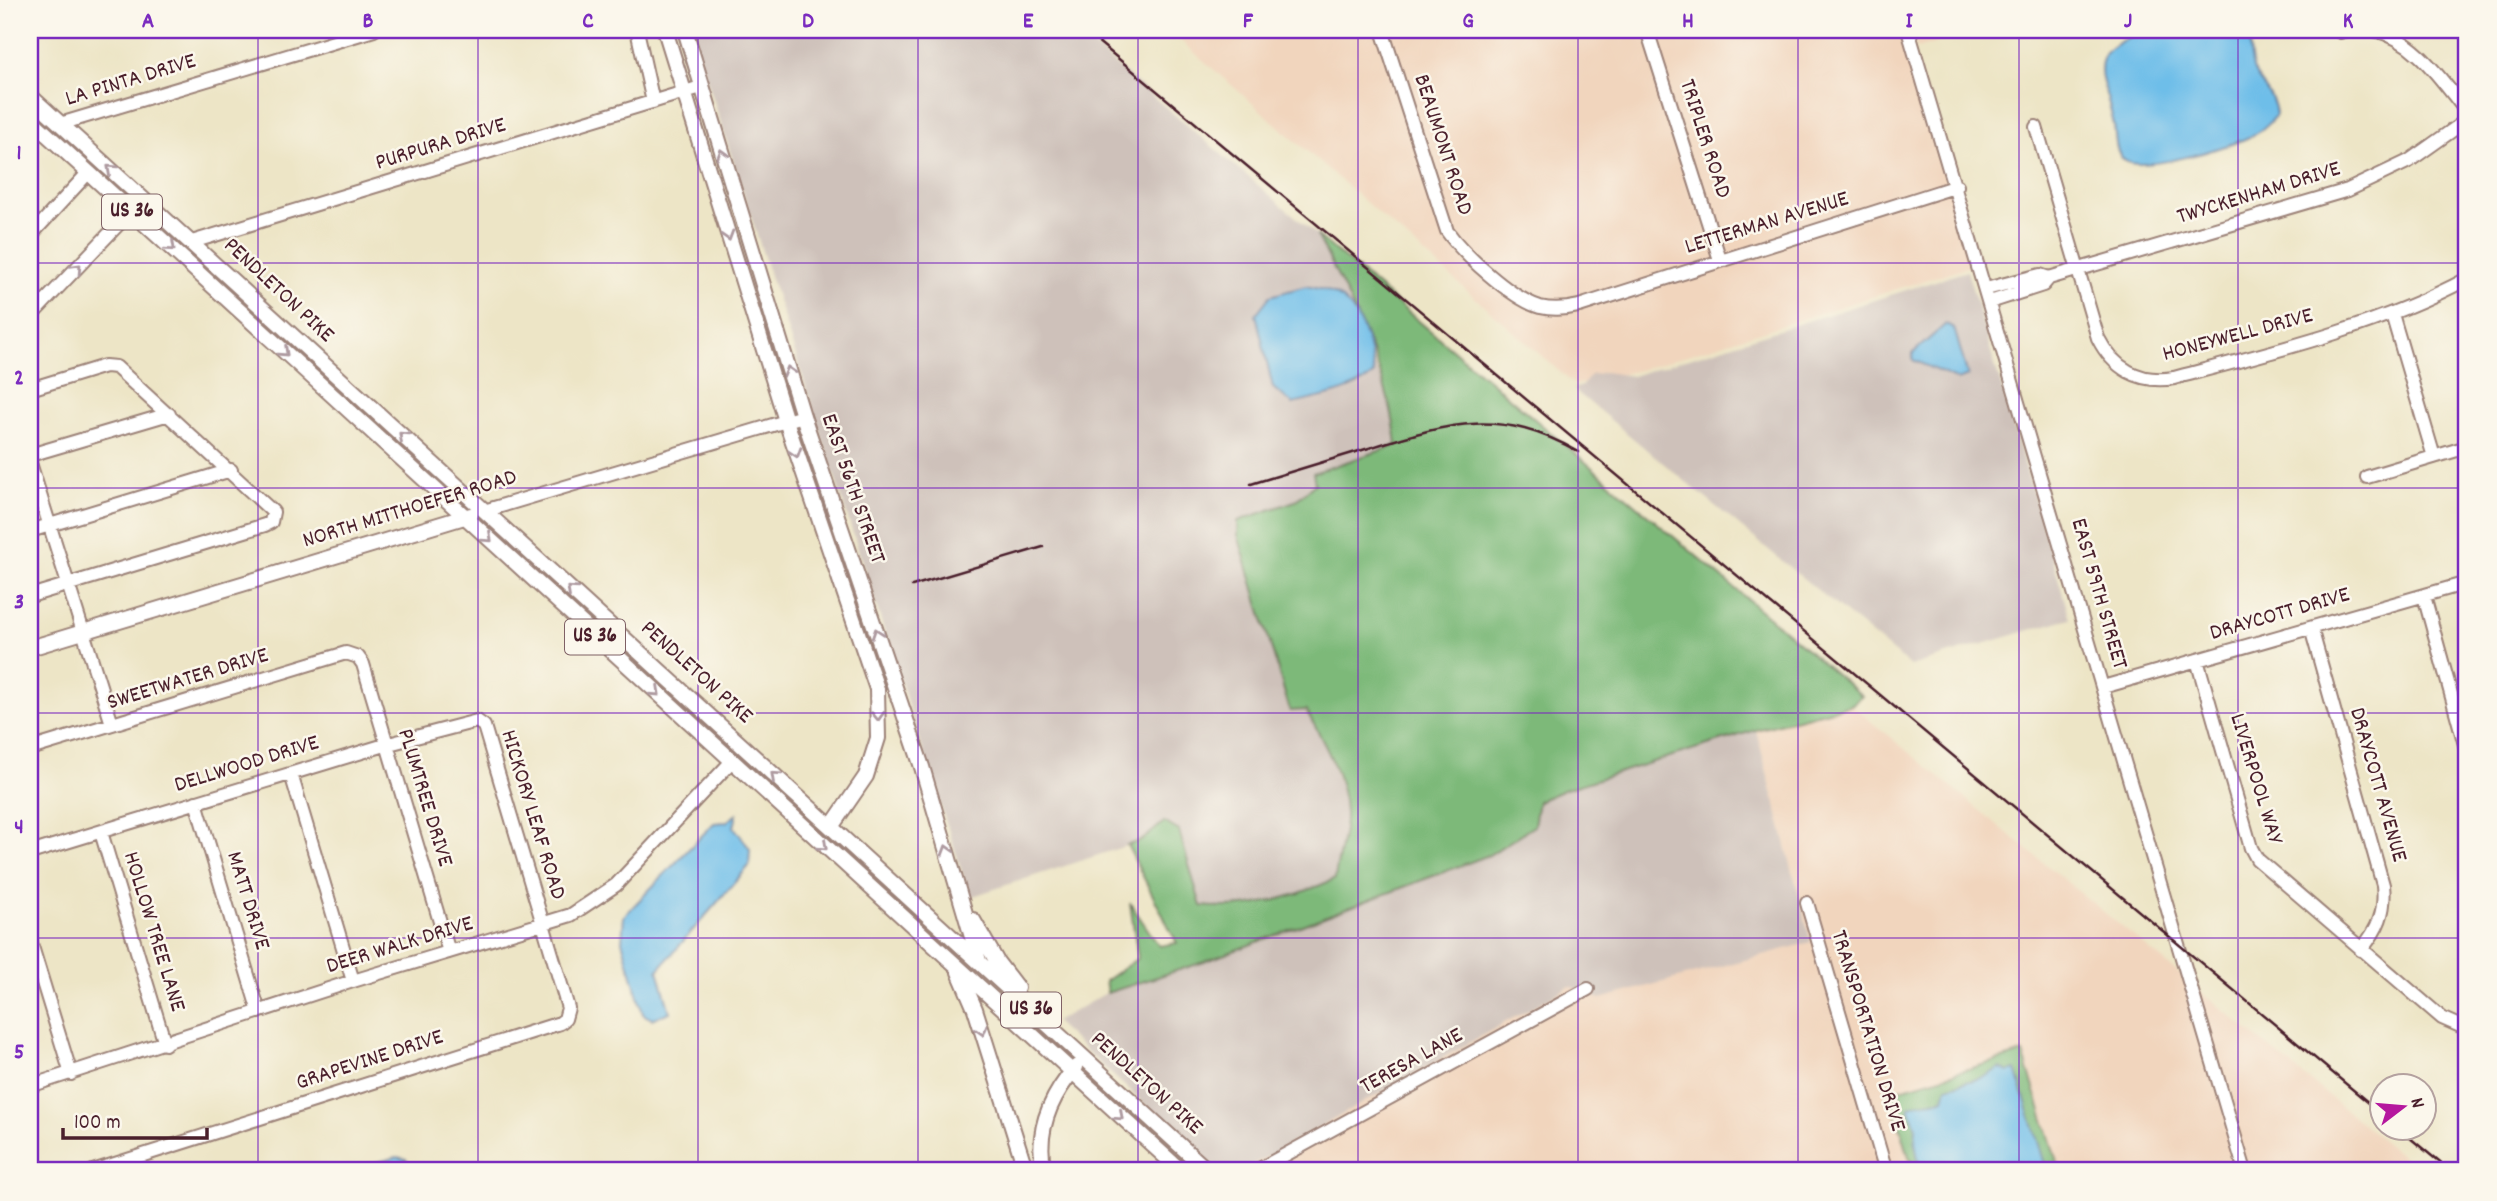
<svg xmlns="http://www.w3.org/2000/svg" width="2497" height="1201" font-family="Dekko,sans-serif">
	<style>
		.built { fill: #f1d5bd }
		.industrial { fill: #cec1ba }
		.forest { fill: #7db979; stroke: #646c52; stroke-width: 2 }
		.water { fill: #6ebee9; stroke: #5c6e8a; stroke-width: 2 }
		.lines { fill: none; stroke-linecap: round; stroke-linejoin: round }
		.minor-casing { stroke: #9c8278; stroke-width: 16 }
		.major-casing { stroke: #9c8278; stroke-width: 18 }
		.minor { stroke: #fff; stroke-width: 12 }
		.major { stroke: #fff; stroke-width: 14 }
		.rail { stroke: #4a1f2b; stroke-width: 2.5 }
		.oneway { stroke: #ae9aa0 }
		.grid { fill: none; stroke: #7b2cbf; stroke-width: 2; stroke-opacity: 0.55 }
		.labels { text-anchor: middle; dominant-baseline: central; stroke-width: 5; stroke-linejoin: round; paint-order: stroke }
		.shield { fill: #fbf7ec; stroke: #7f6065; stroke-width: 2 }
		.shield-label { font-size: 21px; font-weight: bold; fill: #4a1f2b }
		.street-label { font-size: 23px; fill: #4a1f2b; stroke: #fbf7ec }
		.neatline { fill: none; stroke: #7b2cbf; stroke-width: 2.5 }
		.grid-label { font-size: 23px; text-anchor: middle; font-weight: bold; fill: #7b2cbf }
	</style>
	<rect width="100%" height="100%" fill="#fbf7ec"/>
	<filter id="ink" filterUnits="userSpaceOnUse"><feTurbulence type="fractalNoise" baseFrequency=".0143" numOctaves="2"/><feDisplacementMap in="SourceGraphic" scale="14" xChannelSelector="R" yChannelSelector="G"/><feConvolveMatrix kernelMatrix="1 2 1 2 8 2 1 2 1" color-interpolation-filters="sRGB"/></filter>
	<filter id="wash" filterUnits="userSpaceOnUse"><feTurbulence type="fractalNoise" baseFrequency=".00686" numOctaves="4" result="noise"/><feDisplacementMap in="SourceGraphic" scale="28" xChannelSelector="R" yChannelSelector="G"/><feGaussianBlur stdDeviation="1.57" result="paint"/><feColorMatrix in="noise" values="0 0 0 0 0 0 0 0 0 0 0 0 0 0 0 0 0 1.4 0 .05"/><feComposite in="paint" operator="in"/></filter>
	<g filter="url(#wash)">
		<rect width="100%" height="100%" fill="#ede5c6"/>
		<path class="built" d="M 1172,30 L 1899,30 L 1973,265 L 1640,370 L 1575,385 L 1172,33 Z
			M 1911,30 L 1978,30 L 1917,49 Z
			M 1851,705 L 2420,1171 L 1242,1171 L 1570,986 L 1811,942 L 1756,730 Z"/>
		<path class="industrial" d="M 691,30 L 1074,30 L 1317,235 L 1342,285 L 1393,408 L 1397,445 L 1313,473 L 1315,484 L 1295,501 L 1238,522 L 1238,535 L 1289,711 L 1306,709 L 1324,740 L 1340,787 L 1346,814 L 1335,879 L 1305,892 L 1244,908 L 1201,906 L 1164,822 L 1141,841 L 970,897 Z
			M 1967,271 L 2070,618 L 1910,666 L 1573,389 L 1582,386 L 1591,375 L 1604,372 L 1632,376 Z
			M 1756,730 L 1811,942 L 1600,999 L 1570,986 L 1242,1171 L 1217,1171 L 1055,1022 L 1115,988 L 1204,962 L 1489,855 L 1534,826 L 1538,801 L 1566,789 Z"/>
		<path class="forest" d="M 1317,235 L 1862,696 L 1851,705 L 1756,730 L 1566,789 L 1538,801 L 1534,826 L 1489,855 L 1204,962 L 1107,993 L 1105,981 L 1138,958 L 1130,903 L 1159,946 L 1177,943 L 1127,845 L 1141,841 L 1164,822 L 1179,831 L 1201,906 C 1249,911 1292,898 1335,879 C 1337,858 1346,834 1345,813 C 1344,777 1323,740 1306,710 L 1290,711 L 1238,535 L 1238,521 L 1295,501 L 1315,484 L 1313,473 L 1397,445 C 1389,372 1350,300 1317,235 Z
			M 2023,1053 L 2060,1171 L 1913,1171 L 1890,1092 Z"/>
		<path class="water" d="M 2147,30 L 2250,30 C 2250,45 2249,61 2256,75 C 2264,89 2275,97 2276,115 C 2268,125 2259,133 2247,138 C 2227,147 2140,174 2124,160 C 2114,151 2116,137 2114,125 C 2102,69 2081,54 2147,30 Z
			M 1306,286 C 1314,288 1325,289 1333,293 C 1361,308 1371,346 1374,374 C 1352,393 1320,397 1293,404 L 1273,388 L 1256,314 L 1270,296 Z
			M 1946,324 L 1954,328 L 1968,376 L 1958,380 L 1913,360 L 1913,353 Z
			M 737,814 L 734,827 L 750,849 L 749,866 L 658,970 L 670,1012 L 652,1019 L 643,1014 L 622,941 L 624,916 L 714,823 L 726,822 Z
			M 2000,1068 L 2009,1072 L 2016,1070 L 2047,1171 L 1920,1171 L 1915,1142 L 1916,1128 L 1909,1107 C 1920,1099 1932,1104 1944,1098 L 1947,1087 L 1984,1077 Z
			M 397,1157 L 406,1159 L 410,1171 L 344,1171 Z"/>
	</g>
	<g filter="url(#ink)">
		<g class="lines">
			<g class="minor-casing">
				<path id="minor" d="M 637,30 L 653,102
					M 1382,30 L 1447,231 C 1464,255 1512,299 1540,307 C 1553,310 1566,309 1579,306 L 1957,186
					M 1647,30 L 1720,260
					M 1908,30 L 2245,1171
					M 2374,30 C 2417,40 2441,80 2467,112
					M 2340,32 L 2348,30
					M 60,124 L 374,30
					M 2036,127 L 2098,338 C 2113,368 2139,384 2174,378 C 2273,352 2377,327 2467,279
					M 30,236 L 88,173
					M 192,242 L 701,87
					M 1986,289 L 2040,275 L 2049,278 L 2348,190 L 2409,161 L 2467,120
					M 1990,302 L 2043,285 L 2049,278
					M 2392,314 L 2434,457
					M 30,317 L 131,211
					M 30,389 L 105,366 L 116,367 L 273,512 L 271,522 L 265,525 L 30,596
					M 30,455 L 169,414
					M 30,463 L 112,724
					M 2367,477 L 2467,447
					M 484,511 L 803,416
					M 30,531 L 231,470
					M 2424,596 L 2467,752
					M 2311,628 L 2383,885 C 2386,912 2378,929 2361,950
					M 2197,660 L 2251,848 L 2257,859 L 2442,1018 L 2467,1029
					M 2103,687 L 2467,583
					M 30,749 L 346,653 L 358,657 L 363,664 L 449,952
					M 291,774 L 353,981
					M 196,802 L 259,1012
					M 101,832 L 165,1044
					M 30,853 L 385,745 L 477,721 L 484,726 L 568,1008 L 565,1019 L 560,1023 L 93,1171
					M 1807,903 L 1886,1171
					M 30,940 L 71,1074
					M 30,1086 L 353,981 L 571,915 L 616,885 L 731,762
					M 1256,1171 L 1588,989"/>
			</g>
			<g class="major-casing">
				<path id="major" d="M 665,30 L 786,421 L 877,689 L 878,738 L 866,776 L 831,827
					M 685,30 L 803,416 L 922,767 L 979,961
					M 30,96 L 1208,1171
					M 30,119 L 1181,1171
					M 30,648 L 471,515
					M 973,920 L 997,962 L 1017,988
					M 959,972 L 975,1009 L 1026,1171
					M 1044,1171 C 1035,1132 1050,1097 1076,1067"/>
			</g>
			<use href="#minor" class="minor"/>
			<use href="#major" class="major"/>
			<path class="rail" d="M 1084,30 L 2382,1114
				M 1251,484 C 1290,472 1329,460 1369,448 C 1450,423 1499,407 1579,452
				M 912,586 L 1043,547
				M 2398,1128 L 2450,1171"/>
		</g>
		<defs><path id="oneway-chevron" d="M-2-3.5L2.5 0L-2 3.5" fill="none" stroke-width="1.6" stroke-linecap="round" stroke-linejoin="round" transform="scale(1.75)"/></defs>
		<g class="oneway">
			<use href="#oneway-chevron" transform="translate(722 154) rotate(-107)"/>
			<use href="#oneway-chevron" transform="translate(111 169) rotate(-138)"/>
			<use href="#oneway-chevron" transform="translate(728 236) rotate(73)"/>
			<use href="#oneway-chevron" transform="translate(171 247) rotate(42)"/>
			<use href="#oneway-chevron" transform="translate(77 268) rotate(-47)"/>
			<use href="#oneway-chevron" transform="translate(284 352) rotate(43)"/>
			<use href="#oneway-chevron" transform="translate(789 371) rotate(-107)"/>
			<use href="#oneway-chevron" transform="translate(403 436) rotate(-138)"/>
			<use href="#oneway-chevron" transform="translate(796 453) rotate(72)"/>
			<use href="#oneway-chevron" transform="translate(488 538) rotate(42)"/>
			<use href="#oneway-chevron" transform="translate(571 590) rotate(-138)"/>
			<use href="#oneway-chevron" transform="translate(877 633) rotate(-109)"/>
			<use href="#oneway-chevron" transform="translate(656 692) rotate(43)"/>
			<use href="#oneway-chevron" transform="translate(878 716) rotate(88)"/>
			<use href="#oneway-chevron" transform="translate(775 776) rotate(-138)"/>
			<use href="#oneway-chevron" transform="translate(823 846) rotate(42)"/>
			<use href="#oneway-chevron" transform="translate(947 850) rotate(-107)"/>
			<use href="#oneway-chevron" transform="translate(982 1031) rotate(73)"/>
			<use href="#oneway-chevron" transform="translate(1119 1116) rotate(42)"/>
		</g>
	</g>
	<path class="grid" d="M 258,30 L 258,1171M 478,30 L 478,1171M 698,30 L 698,1171M 918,30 L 918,1171M 1138,30 L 1138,1171M 1358,30 L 1358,1171M 1578,30 L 1578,1171M 1798,30 L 1798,1171M 2019,30 L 2019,1171M 2238,30 L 2238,1171M 30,263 L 2467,263M 30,488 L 2467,488M 30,713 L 2467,713M 30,938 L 2467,938"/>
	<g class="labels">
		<g class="shield">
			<rect x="102" y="194.5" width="60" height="35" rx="5"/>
			<rect x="565" y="619.5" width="60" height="35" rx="5"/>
			<rect x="1001" y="992.5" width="60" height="35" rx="5"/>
		</g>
		<g class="shield-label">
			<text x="132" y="212">US 36</text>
			<text x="595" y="637">US 36</text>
			<text x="1031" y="1010">US 36</text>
		</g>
		<g class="street-label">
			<text transform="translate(131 81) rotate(-17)">LA PINTA DRIVE</text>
			<text transform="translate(1704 139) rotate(72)">TRIPLER ROAD</text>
			<text transform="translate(441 145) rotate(-17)">PURPURA DRIVE</text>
			<text transform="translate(1442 145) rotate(72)">BEAUMONT ROAD</text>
			<text transform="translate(2259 194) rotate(-17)">TWYCKENHAM DRIVE</text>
			<text transform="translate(1767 224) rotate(-17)">LETTERMAN AVENUE</text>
			<text transform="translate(278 291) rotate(43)">PENDLETON PIKE</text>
			<text transform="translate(2238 336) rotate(-15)">HONEYWELL DRIVE</text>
			<text transform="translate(852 489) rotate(71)">EAST 56TH STREET</text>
			<text transform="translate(410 510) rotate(-17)">NORTH MITTHOEFER ROAD</text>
			<text transform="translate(2098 594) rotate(74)">EAST 59TH STREET</text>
			<text transform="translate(2280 615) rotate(-16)">DRAYCOTT DRIVE</text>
			<text transform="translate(696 673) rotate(42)">PENDLETON PIKE</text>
			<text transform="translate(188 680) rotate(-17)">SWEETWATER DRIVE</text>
			<text transform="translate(247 765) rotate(-17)">DELLWOOD DRIVE</text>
			<text transform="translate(2255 779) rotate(73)">LIVERPOOL WAY</text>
			<text transform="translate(2377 785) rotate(74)">DRAYCOTT AVENUE</text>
			<text transform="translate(424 798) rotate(73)">PLUMTREE DRIVE</text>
			<text transform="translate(532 815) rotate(73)">HICKORY LEAF ROAD</text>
			<text transform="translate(247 901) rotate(73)">MATT DRIVE</text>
			<text transform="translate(153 932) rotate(73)">HOLLOW TREE LANE</text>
			<text transform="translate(400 946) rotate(-17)">DEER WALK DRIVE</text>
			<text transform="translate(1867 1031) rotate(73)">TRANSPORTATION DRIVE</text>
			<text transform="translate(370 1061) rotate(-18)">GRAPEVINE DRIVE</text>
			<text transform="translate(1412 1062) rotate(-29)">TERESA LANE</text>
			<text transform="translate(1146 1084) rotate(42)">PENDLETON PIKE</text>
		</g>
	</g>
	<rect width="2497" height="1201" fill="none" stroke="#fbf7ec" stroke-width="77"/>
	<g transform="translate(2403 1107) rotate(74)"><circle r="33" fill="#fbf7ec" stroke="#b4a19f" stroke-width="2"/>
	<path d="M0-5L12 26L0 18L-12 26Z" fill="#b5179e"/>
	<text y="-10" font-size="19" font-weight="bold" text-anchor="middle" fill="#4a1f2b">N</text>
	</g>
	<path d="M63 1128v10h144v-10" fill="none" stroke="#4a1f2b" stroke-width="3.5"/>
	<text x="74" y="1128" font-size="21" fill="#4a1f2b" stroke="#fbf7ec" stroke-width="5" paint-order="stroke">100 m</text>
	<rect x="38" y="38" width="2420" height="1124" class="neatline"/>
	<g class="grid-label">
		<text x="148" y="27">A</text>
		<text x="368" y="27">B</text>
		<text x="588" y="27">C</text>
		<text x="808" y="27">D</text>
		<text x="1028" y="27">E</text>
		<text x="1248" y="27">F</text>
		<text x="1468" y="27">G</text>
		<text x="1688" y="27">H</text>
		<text x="1909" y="27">I</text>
		<text x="2128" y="27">J</text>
		<text x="2348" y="27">K</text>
		<text x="19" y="159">1</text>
		<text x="19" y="384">2</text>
		<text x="19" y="608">3</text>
		<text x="19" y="833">4</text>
		<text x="19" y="1058">5</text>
	</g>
</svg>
